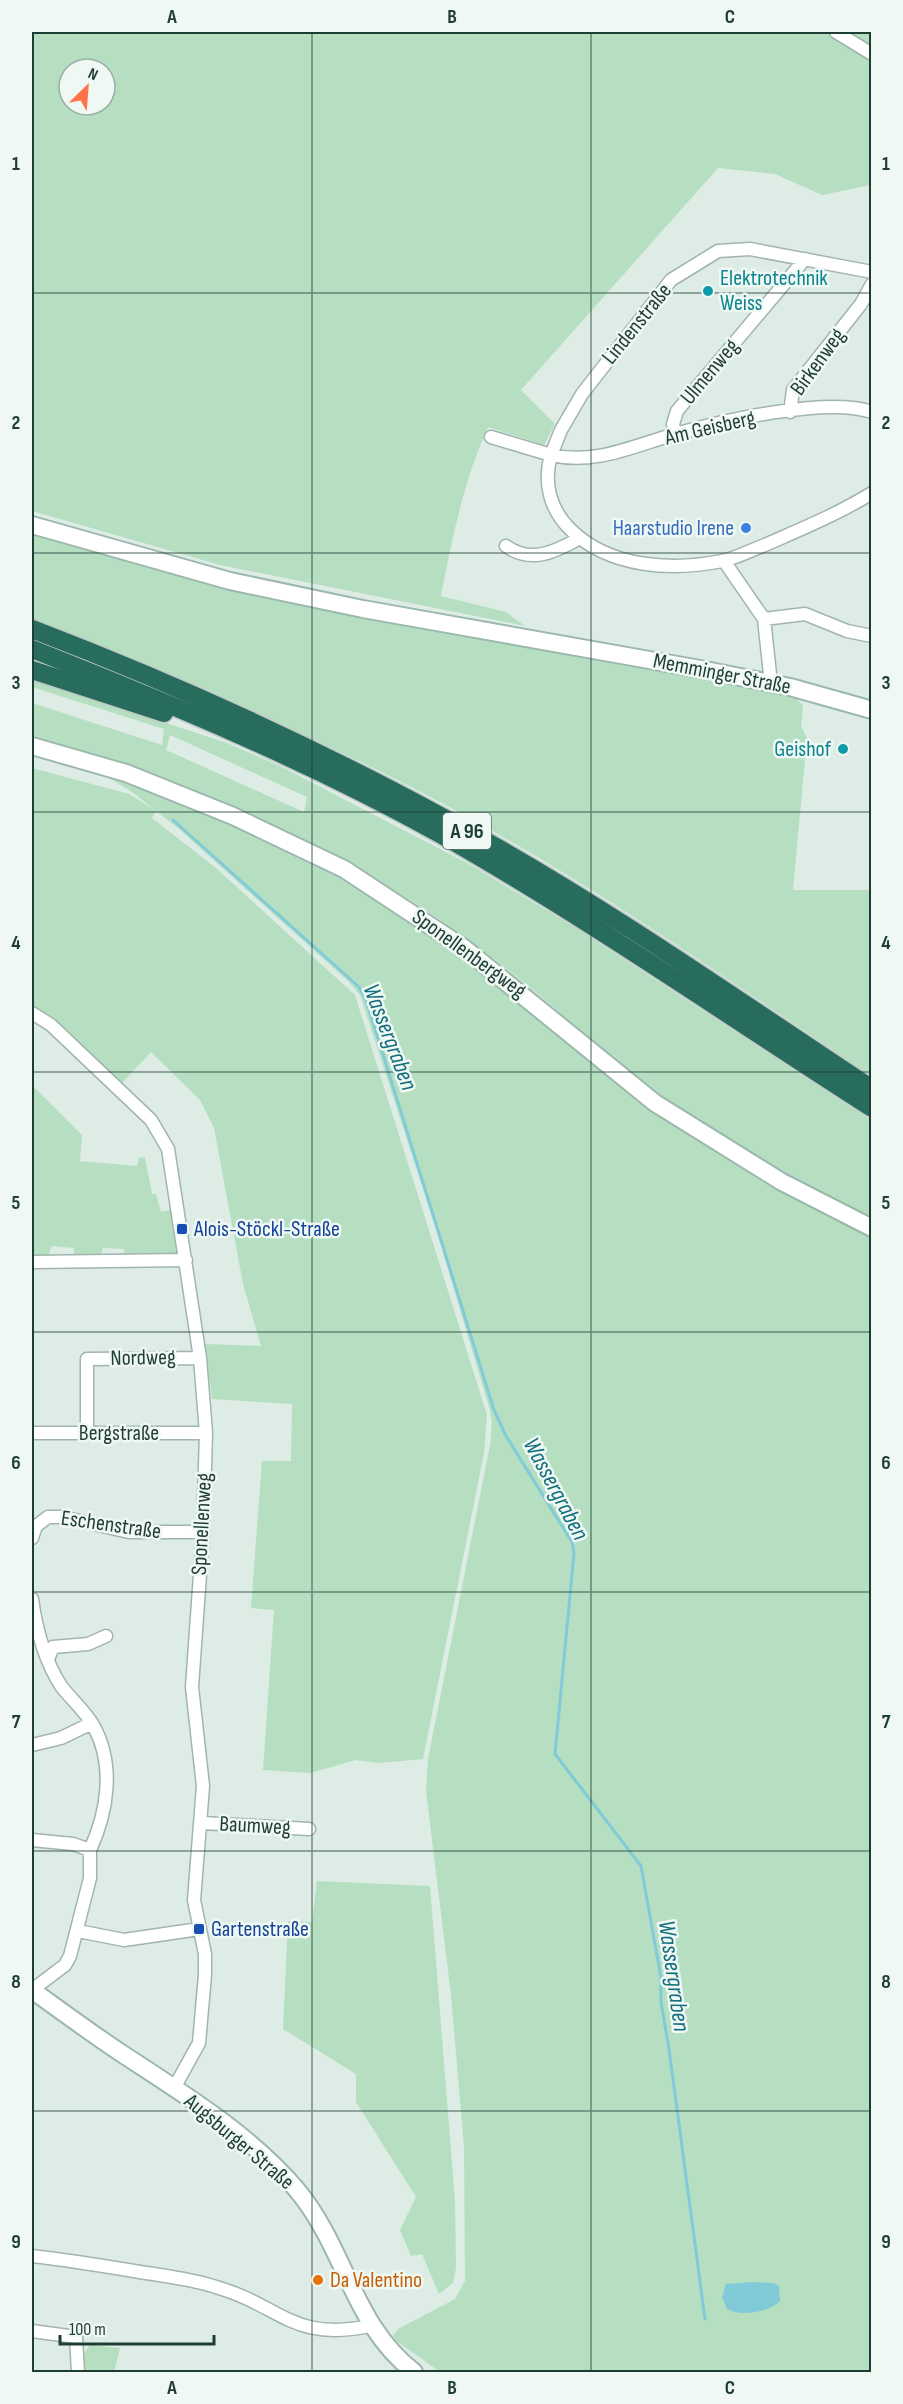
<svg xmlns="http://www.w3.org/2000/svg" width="903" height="2404" font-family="'Sofia Sans Condensed',sans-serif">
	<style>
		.green { fill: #b5dfc0; fill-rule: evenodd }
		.water { fill: #80cbd7 }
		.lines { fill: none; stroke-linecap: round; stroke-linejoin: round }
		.stream { stroke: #80cbd7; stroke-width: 3 }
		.street-casing { stroke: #a1b4ad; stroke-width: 15 }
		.secondary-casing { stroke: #9cb8ae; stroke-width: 20 }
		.highway-casing { stroke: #c0c9c6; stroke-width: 21 }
		.street { stroke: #fff; stroke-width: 12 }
		.secondary { stroke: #fff; stroke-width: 16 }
		.highway { stroke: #276c5d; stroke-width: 18 }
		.grid { fill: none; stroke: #1e3d34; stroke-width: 1.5; stroke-opacity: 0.55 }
		.culture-dot { fill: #0f9aa8; stroke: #eff8f3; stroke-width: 2 }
		.shop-dot { fill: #3f7fe0; stroke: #eff8f3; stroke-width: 2 }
		.transit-dot { fill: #1a4fb4; stroke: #eff8f3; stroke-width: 2 }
		.food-dot { fill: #e8710a; stroke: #eff8f3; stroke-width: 2 }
		.labels { text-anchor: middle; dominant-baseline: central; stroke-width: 5; stroke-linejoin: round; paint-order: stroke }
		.shield { fill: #eff8f3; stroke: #5d756d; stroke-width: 1.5 }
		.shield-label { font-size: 21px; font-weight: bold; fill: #1e3d34 }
		.culture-label { font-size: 22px; fill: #0d838f; stroke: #eff8f3; text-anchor: start }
		.street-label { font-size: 22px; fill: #1e3d34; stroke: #eff8f3 }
		.shop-label { font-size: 22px; fill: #366cbe; stroke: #eff8f3; text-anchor: end }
		.transit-label { font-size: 22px; fill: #164399; stroke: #eff8f3; text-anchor: start }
		.food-label { font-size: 22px; fill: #c56008; stroke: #eff8f3; text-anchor: start }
		.water-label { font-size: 24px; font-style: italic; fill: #136e7e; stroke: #eff8f3 }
		.neatline { fill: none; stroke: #1e3d34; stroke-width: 2 }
		.grid-label { font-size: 20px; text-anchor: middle; font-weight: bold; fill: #1e3d34 }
	</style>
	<rect width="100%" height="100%" fill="#deece6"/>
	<path class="green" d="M 32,32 L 871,32 L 871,185 L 822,195 L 775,174 L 718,168 L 521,390 L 555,424 L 544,445 L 488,427 C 464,480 452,538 441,596 L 506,612 L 525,626 L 220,565 L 32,511 ZM 69,69 L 105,69 L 105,105 L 69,105 Z
		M 32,533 L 796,698 L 803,706 L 801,726 L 807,738 L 793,890 L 871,890 L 871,1076 C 730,981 590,882 440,802 C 308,732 170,675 32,619 Z
		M 32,679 L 227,743 L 280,766 L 469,864 L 576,928 L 871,1120 L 871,1219 C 785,1175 700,1129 623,1069 C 593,1046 567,1018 538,994 C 465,934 384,878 298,839 L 32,742 L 32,703 L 162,745 L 164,729 L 32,687 ZM 170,735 L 307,797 L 304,812 L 166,750 Z
		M 91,767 L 116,775 L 314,859 L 461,952 L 617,1081 L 871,1235 L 871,2372 L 440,2372 L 395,2340 L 393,2336 L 398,2329 L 455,2299 L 465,2281 L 464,2147 L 451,1995 L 426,1791 L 428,1759 L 490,1445 L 492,1422 L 489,1407 L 435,1226 L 360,995 L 348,981 L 179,829 L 156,811 L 152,818 L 216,868 L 355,995 L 487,1415 L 484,1453 L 423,1759 L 378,1763 L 356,1760 L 310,1773 L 263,1770 L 274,1610 L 251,1608 L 262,1461 L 291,1461 L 292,1404 L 212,1399 L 205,1344 L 261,1346 L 243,1284 L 214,1128 L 200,1100 L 151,1052 L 122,1083 L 53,1018 L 32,1006 L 32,768 L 129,794 L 155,810 L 132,792 Z
		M 32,1085 L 82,1135 L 80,1161 L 137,1166 L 139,1158 L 145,1157 L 152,1194 L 156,1194 L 161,1212 L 174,1209 L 177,1254 L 124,1254 L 124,1249 L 103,1248 L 100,1256 L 74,1256 L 74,1248 L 52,1246 L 48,1255 L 32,1255 Z
		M 317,1881 L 430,1886 L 455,2201 L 456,2268 L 453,2283 L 439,2294 L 422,2254 L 411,2256 L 400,2230 L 416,2197 L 356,2102 L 356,2074 L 283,2029 L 288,1921 L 312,1922 Z
		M 90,2345 L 120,2348 L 114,2372 L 82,2372 L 83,2355 Z"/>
	<path class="water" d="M 752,2282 L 774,2283 L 779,2286 L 780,2301 C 770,2312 740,2317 727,2309 L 722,2297 L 726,2284 Z"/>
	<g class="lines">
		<path class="stream" d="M 173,820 L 359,987 L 366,1000 L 494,1410 L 506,1436 L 572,1542 L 574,1553 L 555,1754 L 641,1866 L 661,1978 L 661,2002 L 669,2049 L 705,2319"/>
		<g class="street-casing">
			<path id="street" d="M 836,32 L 872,54
				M 790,412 L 793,390 L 861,304 L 872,284
				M 872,412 C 826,396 718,422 672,435 C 631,447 594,465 551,455 C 543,483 550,510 571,530 C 610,568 672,571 722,561 C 737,558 751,550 765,545 C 801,529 838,514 872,493
				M 675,434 L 673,424 L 677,411 L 805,259
				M 491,437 L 551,455 L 561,430 L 582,394 L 671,280 L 718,251 L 750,249 L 872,272
				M 506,546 C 531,564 555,552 580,538
				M 724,561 L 764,619 L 771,683
				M 764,619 L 805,614 L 847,631 L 872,636
				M 32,1013 L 51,1025 L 151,1120 L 168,1149 L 200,1358 L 206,1433 L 203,1532 L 192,1687 L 203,1786 L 194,1900 L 205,1954 L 205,1975 L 199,2043 L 174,2088
				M 32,1262 L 186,1260
				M 32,1433 L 206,1433
				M 87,1433 L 87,1359 L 200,1358
				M 32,1538 L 36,1526 L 48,1517 L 62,1517 L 129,1532 L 203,1532
				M 32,1599 C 36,1628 45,1661 61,1686 C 71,1699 85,1711 93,1725 C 115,1764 108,1811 90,1850
				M 48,1659 L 53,1647 L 88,1644 L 106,1636
				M 32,1745 L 61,1738 L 92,1723
				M 202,1823 L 309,1829
				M 32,1840 L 73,1844 L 90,1850 L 90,1878 L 70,1956 L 65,1965 L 32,1990
				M 78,1931 L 124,1940 L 199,1929
				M 32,2256 C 68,2260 104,2266 140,2272 C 165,2276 192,2279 216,2287 C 282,2306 292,2342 370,2326
				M 32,2331 L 76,2337 L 78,2372"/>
		</g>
		<g class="secondary-casing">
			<path id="secondary" d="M 32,525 L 230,581 L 363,609 L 700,669 L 790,687 L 872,710
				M 32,746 L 126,773 L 233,816 L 344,869 L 464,948 L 655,1103 L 782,1182 L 872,1228
				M 32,1990 C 61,2011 91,2033 121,2053 C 182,2093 250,2134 297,2190 C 346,2249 352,2324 414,2372"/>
		</g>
		<g class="highway-casing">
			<path id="highway" d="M 32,629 C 186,688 338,758 482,839 C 616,914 743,1004 872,1089
				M 32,649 C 171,704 309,761 440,834 C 588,918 728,1016 872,1108
				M 32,670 L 164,713"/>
		</g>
		<use href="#street" class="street"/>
		<use href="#secondary" class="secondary"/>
		<use href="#highway" class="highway"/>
	</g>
	<path class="grid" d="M 312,32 L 312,2372M 591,32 L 591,2372M 32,293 L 872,293M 32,553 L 872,553M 32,812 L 872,812M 32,1072 L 872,1072M 32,1332 L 872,1332M 32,1592 L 872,1592M 32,1851 L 872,1851M 32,2111 L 872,2111"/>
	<g class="culture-dot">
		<circle cx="708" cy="291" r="6"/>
		<circle cx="843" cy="749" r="6"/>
	</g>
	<circle class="shop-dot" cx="746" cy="528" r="6"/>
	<g class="transit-dot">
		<rect x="176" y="1223" width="12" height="12" rx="3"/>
		<rect x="193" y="1923" width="12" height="12" rx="3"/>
	</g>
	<circle class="food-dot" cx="318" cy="2280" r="6"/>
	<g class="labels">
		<rect class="shield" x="443" y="813" width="48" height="36" rx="4.5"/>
		<g class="shield-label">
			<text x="467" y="831">A 96</text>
		</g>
		<g class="culture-label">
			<text x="720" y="278">Elektrotechnik<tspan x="720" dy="25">Weiss</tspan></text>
			<text x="831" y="749" text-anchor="end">Geishof</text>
		</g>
		<g class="street-label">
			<text transform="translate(637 324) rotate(-51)">Lindenstraße</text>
			<text transform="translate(818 362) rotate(-54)">Birkenweg</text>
			<text transform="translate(710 372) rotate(-50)">Ulmenweg</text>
			<text transform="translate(710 428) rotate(-13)">Am Geisberg</text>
			<text transform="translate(722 674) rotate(11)">Memminger Straße</text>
			<text transform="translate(469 954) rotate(36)">Sponellenbergweg</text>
			<text transform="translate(143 1358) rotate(-1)">Nordweg</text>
			<text x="119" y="1433">Bergstraße</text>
			<text transform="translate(202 1524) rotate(-87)">Sponellenweg</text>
			<text transform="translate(111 1525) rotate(8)">Eschenstraße</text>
			<text transform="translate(255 1826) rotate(3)">Baumweg</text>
			<text transform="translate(239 2142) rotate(40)">Augsburger Straße</text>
		</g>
		<g class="shop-label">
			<text x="734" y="528">Haarstudio Irene</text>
		</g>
		<g class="transit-label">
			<text x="194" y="1229">Alois-Stöckl-Straße</text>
			<text x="211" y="1929">Gartenstraße</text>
		</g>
		<g class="food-label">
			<text x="330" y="2280">Da Valentino</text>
		</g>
		<g class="water-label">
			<text transform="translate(390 1037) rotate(69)">Wassergraben</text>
			<text transform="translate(556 1489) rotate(62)">Wassergraben</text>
			<text transform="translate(674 1976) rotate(82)">Wassergraben</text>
		</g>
	</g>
	<rect width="903" height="2404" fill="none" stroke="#eff8f3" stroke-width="66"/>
	<g transform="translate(87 87) rotate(25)"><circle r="28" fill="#eff8f3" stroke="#9bada7" stroke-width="1.5"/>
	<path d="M0-4.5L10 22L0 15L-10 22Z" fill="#ff7349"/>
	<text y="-9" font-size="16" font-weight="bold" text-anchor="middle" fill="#1e3d34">N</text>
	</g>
	<path d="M60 2335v9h154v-9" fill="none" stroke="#1e3d34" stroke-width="3"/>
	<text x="69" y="2335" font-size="18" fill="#1e3d34" stroke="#eff8f3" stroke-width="4.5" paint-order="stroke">100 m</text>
	<rect x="33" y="33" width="837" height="2338" class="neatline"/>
	<g class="grid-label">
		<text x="172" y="23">A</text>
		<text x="452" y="23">B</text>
		<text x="730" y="23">C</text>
		<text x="16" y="170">1</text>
		<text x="886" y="170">1</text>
		<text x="16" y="429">2</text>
		<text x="886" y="429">2</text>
		<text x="16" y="689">3</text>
		<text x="886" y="689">3</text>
		<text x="16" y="949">4</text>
		<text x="886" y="949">4</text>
		<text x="16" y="1209">5</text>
		<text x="886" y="1209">5</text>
		<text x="16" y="1469">6</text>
		<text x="886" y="1469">6</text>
		<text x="16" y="1728">7</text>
		<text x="886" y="1728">7</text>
		<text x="16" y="1988">8</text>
		<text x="886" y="1988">8</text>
		<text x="16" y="2248">9</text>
		<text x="886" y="2248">9</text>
		<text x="172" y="2394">A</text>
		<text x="452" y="2394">B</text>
		<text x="730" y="2394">C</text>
	</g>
</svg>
